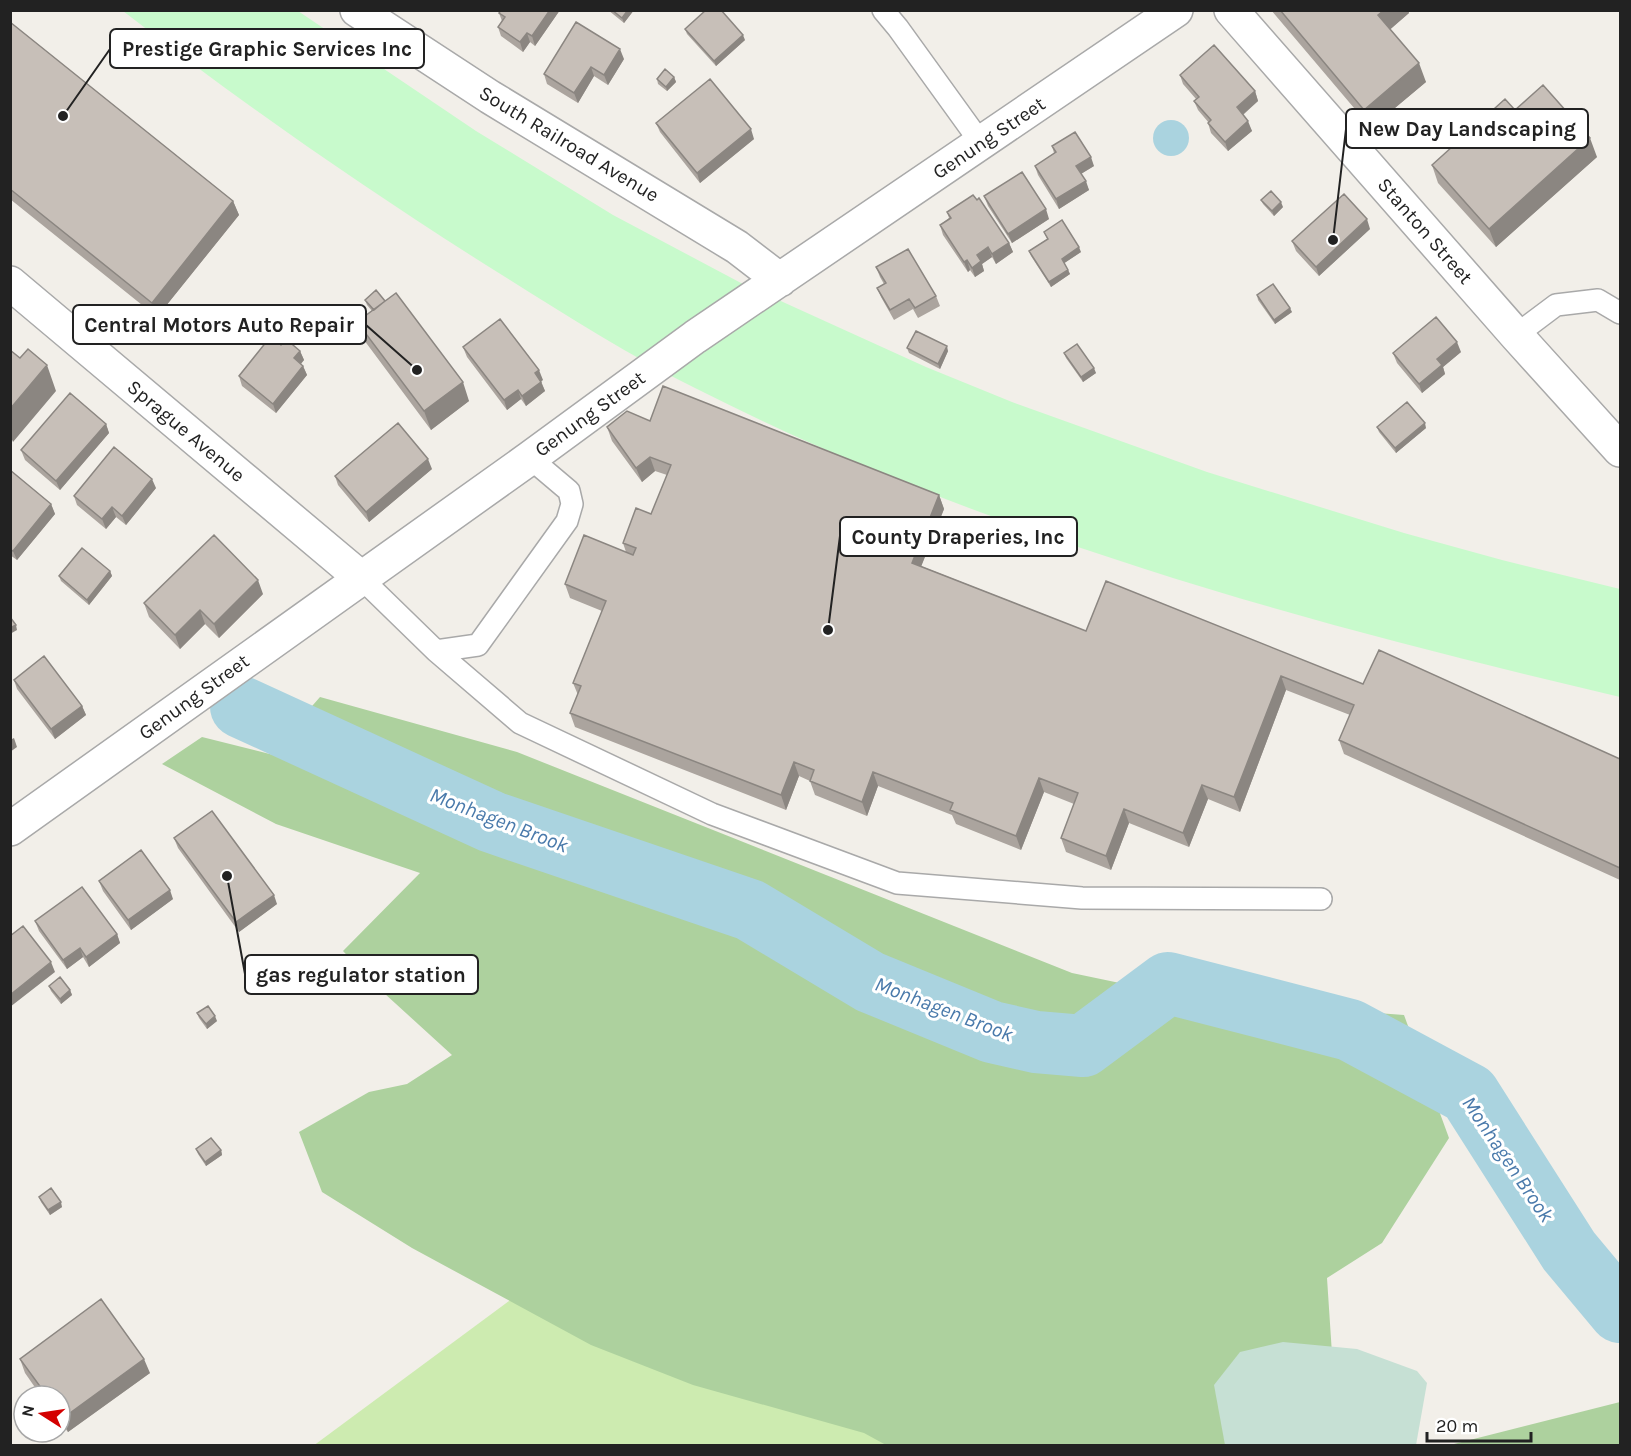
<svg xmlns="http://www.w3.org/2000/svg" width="1631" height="1456" font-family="Karla,sans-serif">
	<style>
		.grass { fill: #cdebb0 }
		.forest { fill: #add19e }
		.wetland { fill: #c6e0d4 }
		.park { fill: #c8facc }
		.water { fill: #aad3df }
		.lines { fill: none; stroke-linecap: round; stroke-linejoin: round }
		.river { stroke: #aad3df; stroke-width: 62 }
		.lane-casing { stroke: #a9a9a9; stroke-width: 24 }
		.street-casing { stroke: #a9a9a9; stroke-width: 36 }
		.lane { stroke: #fff; stroke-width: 21 }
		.street { stroke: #fff; stroke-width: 33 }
		.wall { fill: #aba49e }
		.shaded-wall { fill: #8b8681 }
		.building { fill: #c7bfb8; stroke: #8b8681; stroke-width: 1.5 }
		.labels { text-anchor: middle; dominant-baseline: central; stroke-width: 6; stroke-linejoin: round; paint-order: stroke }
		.street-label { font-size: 20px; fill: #222; stroke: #fff }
		.water-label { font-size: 21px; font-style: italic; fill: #4a7aab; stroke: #fff }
		.leader { fill: none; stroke: #222; stroke-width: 2 }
		.callout-dot { fill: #222; stroke: #fff; stroke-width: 2 }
		.callout { fill: #fff; stroke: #222; stroke-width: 2 }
		.callout-label { font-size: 21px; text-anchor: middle; font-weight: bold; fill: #222 }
	</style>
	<rect width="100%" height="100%" fill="#f2efe9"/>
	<path class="grass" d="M 728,1139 L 1080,1446 L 313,1446 Z"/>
	<path class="forest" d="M 320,697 L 517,752 L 1072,973 L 1201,1000 L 1404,1015 L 1449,1138 L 1382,1243 L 1327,1278 L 1338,1445 L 886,1445 L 864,1433 L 693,1385 L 591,1345 L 412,1248 L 322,1192 L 299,1132 L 369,1092 L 407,1084 L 452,1055 L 373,983 L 343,951 L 420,873 L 276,824 L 162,764 L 202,737 L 325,768 L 291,730 Z
		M 1620,1402 L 1620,1445 L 1450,1445 Z"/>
	<path class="wetland" d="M 1283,1342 L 1357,1349 L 1417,1371 L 1427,1383 L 1416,1445 L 1225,1445 L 1214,1385 L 1240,1352 Z"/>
	<path class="park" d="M 123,11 L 298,11 L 476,131 L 613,215 L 741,283 L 926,367 L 1012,402 L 1207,472 L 1404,533 L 1502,560 L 1620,589 L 1620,697 C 1304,623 987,536 695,388 C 622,352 555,308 486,265 C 361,186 240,102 123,11 Z"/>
	<path class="water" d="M1153 138a18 18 0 1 1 36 0a18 18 0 1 1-36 0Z"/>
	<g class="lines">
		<path class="river" d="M 241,707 L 492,822 L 750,910 L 870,982 L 992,1032 L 1036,1042 L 1083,1046 L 1168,983 L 1350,1030 L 1469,1094 L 1569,1251 L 1620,1312"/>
		<g class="lane-casing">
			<path id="lane" d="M 883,10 L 898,28 L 981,143
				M 1516,335 L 1556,305 L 1598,300 L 1620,313
				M 361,578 L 436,651 L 478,645 L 567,521 L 572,504 L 569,491 L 530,458
				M 436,651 L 520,723 L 712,814 L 897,883 L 1082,898 L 1321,899"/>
		</g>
		<g class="street-casing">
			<path id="street" d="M 357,10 L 490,97 L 737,247 L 780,280
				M 1231,10 L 1516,335 L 1620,450
				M 10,283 L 361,578
				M 10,829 L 530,458 L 695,337 L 1176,10"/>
		</g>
		<use href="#lane" class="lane"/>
		<use href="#street" class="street"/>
	</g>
	<path class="wall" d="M 560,10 L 535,46 L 530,42 L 523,52 L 501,36 L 498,27 L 502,21 L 499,13 Z
		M 608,10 L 634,10 L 624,23 Z
		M 1271,10 L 1408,10 L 1409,13 L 1390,29 L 1426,82 L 1371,128 Z
		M 10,22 L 233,201 L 239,215 L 157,317 L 10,199 Z
		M 685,29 L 745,40 L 716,66 L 687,34 Z
		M 624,59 L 608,85 L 594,76 L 578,103 L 547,84 L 544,74 Z
		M 1180,75 L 1255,91 L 1258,101 L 1243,115 L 1252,131 L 1228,151 L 1211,133 L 1208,123 L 1209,123 L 1198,110 L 1194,101 L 1196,99 L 1183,84 Z
		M 674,77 L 676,82 L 667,91 L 658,84 L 657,79 Z
		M 1515,110 L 1597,157 L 1496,247 L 1438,183 L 1432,165 Z
		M 656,123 L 754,139 L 700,183 L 660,132 Z
		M 1052,146 L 1094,166 L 1081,174 L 1089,190 L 1059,209 L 1038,175 L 1035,166 L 1054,153 Z
		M 984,196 L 1049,219 L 1012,243 L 988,206 Z
		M 1261,200 L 1283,207 L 1274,216 L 1263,204 Z
		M 947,212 L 1009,243 L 1013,252 L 996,264 L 992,257 L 982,264 L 984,271 L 975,277 L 970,270 L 968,272 L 943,235 L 940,225 L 949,218 Z
		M 1370,229 L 1319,276 L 1296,251 L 1292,241 Z
		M 1044,232 L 1081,252 L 1064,263 L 1070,274 L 1051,287 L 1031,256 L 1029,251 L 1047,239 Z
		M 876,267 L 936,296 L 940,306 L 918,318 L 913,309 L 894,320 L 881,297 L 877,288 L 884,284 L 880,277 Z
		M 1257,295 L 1292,312 L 1275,324 L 1258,300 Z
		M 365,300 L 469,401 L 431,430 L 364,340 L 357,322 L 372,311 L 367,305 Z
		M 281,345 L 300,351 L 304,360 L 301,364 L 303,366 L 307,375 L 276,413 L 242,386 L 239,376 Z
		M 463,347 L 543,380 L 541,381 L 545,391 L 526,406 L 521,399 L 507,410 L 467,357 Z
		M 907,348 L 948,351 L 940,369 L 909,353 Z
		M 1461,352 L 1443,367 L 1445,374 L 1422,393 L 1397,363 L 1393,353 Z
		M 1064,353 L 1096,373 L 1083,382 L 1066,358 Z
		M 650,421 L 939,495 L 944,509 L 921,566 L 1086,631 L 1363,684 L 1620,759 L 1620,880 L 1344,754 L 1339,740 L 1350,715 L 1286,690 L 1240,812 L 1208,799 L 1189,847 L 1129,823 L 1111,870 L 1066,852 L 1061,838 L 1074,804 L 1044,792 L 1021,850 L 956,824 L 952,815 L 878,786 L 867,816 L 815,795 L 810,781 L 799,776 L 786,810 L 575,727 L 570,713 L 578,695 L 573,683 L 602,611 L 570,598 L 565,584 L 626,552 L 623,543 L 651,514 L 667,475 L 655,471 L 642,482 L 612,441 L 607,427 Z
		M 106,424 L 109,433 L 60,490 L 25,460 L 21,450 Z
		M 1377,427 L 1426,428 L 1396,453 L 1379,432 Z
		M 432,469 L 369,522 L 338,485 L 335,476 Z
		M 10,470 L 51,504 L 55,514 L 17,560 L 10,555 Z
		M 156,488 L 126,525 L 116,517 L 106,529 L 77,505 L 74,496 Z
		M 110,571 L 112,576 L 89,605 L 61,581 L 59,576 Z
		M 263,594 L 219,638 L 205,624 L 180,649 L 149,617 L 144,603 Z
		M 14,680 L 82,706 L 86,715 L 55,739 L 17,689 Z
		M 174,838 L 277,904 L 239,932 L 178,848 Z
		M 99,881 L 173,899 L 131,930 L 103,891 Z
		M 35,921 L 117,934 L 120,943 L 89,967 L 83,957 L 67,969 L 39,931 Z
		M 49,986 L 70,990 L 72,995 L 61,1004 L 51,991 Z
		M 197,1013 L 217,1021 L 207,1029 L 199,1018 Z
		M 196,1149 L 221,1150 L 222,1155 L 206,1166 L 198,1154 Z
		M 39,1197 L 62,1207 L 50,1215 L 41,1202 Z
		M 20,1359 L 150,1373 L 68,1432 L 60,1422 L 60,1396 L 41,1396 L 25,1373 Z"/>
	<path class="shaded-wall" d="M 550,10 L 560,10 L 535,46 L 532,36 Z
		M 628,10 L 634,10 L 624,23 L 622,18 Z
		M 1384,10 L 1408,10 L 1409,13 L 1385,34 L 1378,15 Z
		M 527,33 L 530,42 L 523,52 L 520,42 Z
		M 743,35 L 745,40 L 716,66 L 714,61 Z
		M 620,49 L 624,59 L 608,85 L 604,75 Z
		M 1419,63 L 1426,82 L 1371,128 L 1364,110 Z
		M 591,67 L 594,76 L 578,103 L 574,93 Z
		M 674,77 L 676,82 L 667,91 L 666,87 Z
		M 1255,91 L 1258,101 L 1240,117 L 1237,107 Z
		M 1248,121 L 1252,131 L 1228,151 L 1225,142 Z
		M 751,129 L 754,139 L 700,183 L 697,173 Z
		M 1590,138 L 1597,157 L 1496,247 L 1489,229 Z
		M 1091,157 L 1094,166 L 1079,175 L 1076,166 Z
		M 1086,181 L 1089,190 L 1059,209 L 1056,199 Z
		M 233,201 L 239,215 L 157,317 L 152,303 Z
		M 1281,202 L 1283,207 L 1274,216 L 1272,211 Z
		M 1046,209 L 1049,219 L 1012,243 L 1008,234 Z
		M 1367,219 L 1370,229 L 1319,276 L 1316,267 Z
		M 1009,243 L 1013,252 L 996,264 L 992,254 Z
		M 988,247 L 992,257 L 982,264 L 984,271 L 975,277 L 972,268 L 977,255 Z
		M 1079,247 L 1081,252 L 1063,264 L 1062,259 Z
		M 967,260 L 970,270 L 968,272 L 964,262 Z
		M 1068,270 L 1070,274 L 1051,287 L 1049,282 Z
		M 1290,308 L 1292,312 L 1275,324 L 1274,320 Z
		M 1457,342 L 1461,352 L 1443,367 L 1445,374 L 1422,393 L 1419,384 L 1437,359 Z
		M 947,346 L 948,351 L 940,369 L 938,364 Z
		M 300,351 L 304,360 L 297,368 L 294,358 Z
		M 47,365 L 56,391 L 13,442 L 10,435 L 10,409 Z
		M 303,366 L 307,375 L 276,413 L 273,404 Z
		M 1094,368 L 1096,373 L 1083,382 L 1081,377 Z
		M 539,370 L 543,380 L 538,383 L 535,373 Z
		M 463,382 L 469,401 L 431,430 L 424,411 Z
		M 541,382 L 545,391 L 526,406 L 522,396 Z
		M 518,390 L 521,399 L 507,410 L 504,400 Z
		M 1425,423 L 1426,428 L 1396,453 L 1395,448 Z
		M 106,424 L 109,433 L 60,490 L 56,481 Z
		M 650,457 L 655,471 L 642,482 L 636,468 Z
		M 428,459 L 432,469 L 369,522 L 366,512 Z
		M 152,479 L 156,488 L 126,525 L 122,516 Z
		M 939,495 L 944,509 L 917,577 L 912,563 Z
		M 51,504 L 55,514 L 17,560 L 13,551 Z
		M 112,507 L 116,517 L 106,529 L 102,519 Z
		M 110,571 L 112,576 L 89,605 L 87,600 Z
		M 258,580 L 263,594 L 219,638 L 214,624 Z
		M 200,610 L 205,624 L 180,649 L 175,635 Z
		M 16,625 L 17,630 L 10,634 L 10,628 Z
		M 1281,676 L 1286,690 L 1240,812 L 1234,797 Z
		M 82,706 L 86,715 L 55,739 L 51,729 Z
		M 14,738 L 17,747 L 10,752 L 10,740 Z
		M 794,762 L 799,776 L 786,810 L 781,795 Z
		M 873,772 L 878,786 L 867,816 L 862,802 Z
		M 1039,778 L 1044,792 L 1021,850 L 1016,836 Z
		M 1202,785 L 1208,799 L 1189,847 L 1183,833 Z
		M 1124,809 L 1129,823 L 1111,870 L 1106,856 Z
		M 170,890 L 173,899 L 131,930 L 128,920 Z
		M 274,895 L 277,904 L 239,932 L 236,922 Z
		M 117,934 L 120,943 L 89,967 L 86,957 Z
		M 80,948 L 83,957 L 67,969 L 63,960 Z
		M 51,962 L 55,972 L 10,1007 L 10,995 Z
		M 70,990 L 72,995 L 61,1004 L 60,999 Z
		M 215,1016 L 217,1021 L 207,1029 L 206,1024 Z
		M 221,1150 L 222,1155 L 206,1166 L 205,1162 Z
		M 61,1202 L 62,1207 L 50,1215 L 48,1210 Z
		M 144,1359 L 150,1373 L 68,1432 L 63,1418 Z"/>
	<path class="building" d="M 501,10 L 550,10 L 532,36 L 527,33 L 520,42 L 498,27 L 505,17 L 499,13 Z
		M 612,10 L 628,10 L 622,18 Z
		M 706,10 L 721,10 L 743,35 L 714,61 L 685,29 Z
		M 1280,10 L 1384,10 L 1378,15 L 1419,63 L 1364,110 Z
		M 10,22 L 233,201 L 152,303 L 10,189 Z
		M 576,22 L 620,49 L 604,75 L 591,67 L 574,93 L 544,74 Z
		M 1214,45 L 1255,91 L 1237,107 L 1248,121 L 1225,142 L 1208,123 L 1211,120 L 1194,101 L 1199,97 L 1180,75 Z
		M 665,69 L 674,77 L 666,87 L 657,79 Z
		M 710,79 L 751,129 L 697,173 L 656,123 Z
		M 1543,85 L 1590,138 L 1489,229 L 1432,165 L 1505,99 L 1515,110 Z
		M 1075,132 L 1091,157 L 1076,166 L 1086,181 L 1056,199 L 1035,166 L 1056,152 L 1052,146 Z
		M 1022,172 L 1046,209 L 1008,234 L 984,196 Z
		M 1271,191 L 1281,202 L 1272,211 L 1261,200 Z
		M 1344,194 L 1367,219 L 1316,267 L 1292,241 Z
		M 973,195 L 977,200 L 979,198 L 1009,243 L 992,254 L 988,247 L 977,255 L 981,261 L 972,268 L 967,260 L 964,262 L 940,225 L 951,218 L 947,212 Z
		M 1062,220 L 1079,247 L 1062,259 L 1068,270 L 1049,282 L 1029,251 L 1048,239 L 1044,232 Z
		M 908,249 L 936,296 L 915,308 L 909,299 L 890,310 L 877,288 L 886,283 L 876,267 Z
		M 1273,284 L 1290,308 L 1274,320 L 1257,295 Z
		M 376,290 L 385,301 L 374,310 L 365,300 Z
		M 396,293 L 463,382 L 424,411 L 357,322 Z
		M 1436,317 L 1457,342 L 1437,359 L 1442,365 L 1419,384 L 1393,353 Z
		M 500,319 L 539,370 L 535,373 L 541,382 L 522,396 L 518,390 L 504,400 L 463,347 Z
		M 916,331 L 947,346 L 938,364 L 907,348 Z
		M 271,336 L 281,345 L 286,339 L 300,351 L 294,358 L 303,366 L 273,404 L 239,376 Z
		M 1077,344 L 1094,368 L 1081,377 L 1064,353 Z
		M 28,349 L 47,365 L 10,409 L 10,350 L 20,358 Z
		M 663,386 L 939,495 L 912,563 L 1086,631 L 1106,581 L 1363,684 L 1379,650 L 1620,759 L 1620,868 L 1339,740 L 1354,705 L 1281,676 L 1234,797 L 1202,785 L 1183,833 L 1124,809 L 1106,856 L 1061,838 L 1078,793 L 1039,778 L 1016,836 L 950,810 L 953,803 L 873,772 L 862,802 L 810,781 L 814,770 L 794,762 L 781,795 L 570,713 L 581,686 L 573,683 L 606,601 L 565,584 L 584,535 L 633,555 L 636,548 L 623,543 L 636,508 L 651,514 L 671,465 L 650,457 L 636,468 L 607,427 L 627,411 L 650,421 Z
		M 70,393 L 106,424 L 56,481 L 21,450 Z
		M 1407,402 L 1425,423 L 1395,448 L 1377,427 Z
		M 398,423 L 428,459 L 366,512 L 335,476 Z
		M 114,447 L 152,479 L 122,516 L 112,507 L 102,519 L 74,496 Z
		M 10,470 L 51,504 L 13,551 L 10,549 Z
		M 214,535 L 258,580 L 214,624 L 200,610 L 175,635 L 144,603 Z
		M 82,548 L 110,571 L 87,600 L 59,576 Z
		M 10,617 L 16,625 L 10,628 Z
		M 44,656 L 82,706 L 51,729 L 14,680 Z
		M 212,811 L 274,895 L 236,922 L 174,838 Z
		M 141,850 L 170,890 L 128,920 L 99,881 Z
		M 82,887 L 117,934 L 86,957 L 80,948 L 63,960 L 35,921 Z
		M 23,926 L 51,962 L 10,995 L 10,936 Z
		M 60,977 L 70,990 L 60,999 L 49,986 Z
		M 208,1006 L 215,1016 L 206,1024 L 197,1013 Z
		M 211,1138 L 221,1150 L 205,1162 L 196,1149 Z
		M 51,1188 L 61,1202 L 48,1210 L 39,1197 Z
		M 101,1299 L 144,1359 L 63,1418 L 60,1414 L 60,1396 L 47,1396 L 20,1359 Z"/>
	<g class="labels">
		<g class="street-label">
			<text transform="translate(989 138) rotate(-34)">Genung Street</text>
			<text transform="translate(569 144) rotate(31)">South Railroad Avenue</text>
			<text transform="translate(1425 231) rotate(49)">Stanton Street</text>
			<text transform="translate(590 414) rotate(-36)">Genung Street</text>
			<text transform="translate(186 431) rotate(40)">Sprague Avenue</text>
			<text transform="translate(194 697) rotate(-36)">Genung Street</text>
		</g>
		<g class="water-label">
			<text transform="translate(499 820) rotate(21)">Monhagen Brook</text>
			<text transform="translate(944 1009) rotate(21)">Monhagen Brook</text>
			<text transform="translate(1508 1159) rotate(56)">Monhagen Brook</text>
		</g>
	</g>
	<path class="leader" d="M63 116L110 49M1333 240L1346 129M417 370L366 325M828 630L840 536M227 876L245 974"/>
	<g class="callout-dot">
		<circle cx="63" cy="116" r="6"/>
		<circle cx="1333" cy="240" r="6"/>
		<circle cx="417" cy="370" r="6"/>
		<circle cx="828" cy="630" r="6"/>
		<circle cx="227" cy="876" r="6"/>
	</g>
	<g class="callout">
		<rect x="110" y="29" width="314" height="39" rx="6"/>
		<rect x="1346" y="109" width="242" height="39" rx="6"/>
		<rect x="73" y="305" width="293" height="39" rx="6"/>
		<rect x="840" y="517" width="237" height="39" rx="6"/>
		<rect x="245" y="955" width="233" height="39" rx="6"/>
	</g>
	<g class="callout-label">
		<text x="267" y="56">Prestige Graphic Services Inc</text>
		<text x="1467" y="136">New Day Landscaping</text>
		<text x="219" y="332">Central Motors Auto Repair</text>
		<text x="958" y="544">County Draperies, Inc</text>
		<text x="361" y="982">gas regulator station</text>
	</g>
	<rect width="1631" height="1456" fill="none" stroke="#222222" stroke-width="24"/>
	<g transform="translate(42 1414) rotate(282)"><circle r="28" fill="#ffffff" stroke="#a7a7a7" stroke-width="1.5"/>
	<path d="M0-4.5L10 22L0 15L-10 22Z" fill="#d40000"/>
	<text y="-9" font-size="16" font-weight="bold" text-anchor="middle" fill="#222222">N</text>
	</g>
	<path d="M1427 1432v9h104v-9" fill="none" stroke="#222222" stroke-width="3"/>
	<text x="1436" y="1432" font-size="18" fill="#222222" stroke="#ffffff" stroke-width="4.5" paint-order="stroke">20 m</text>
</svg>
